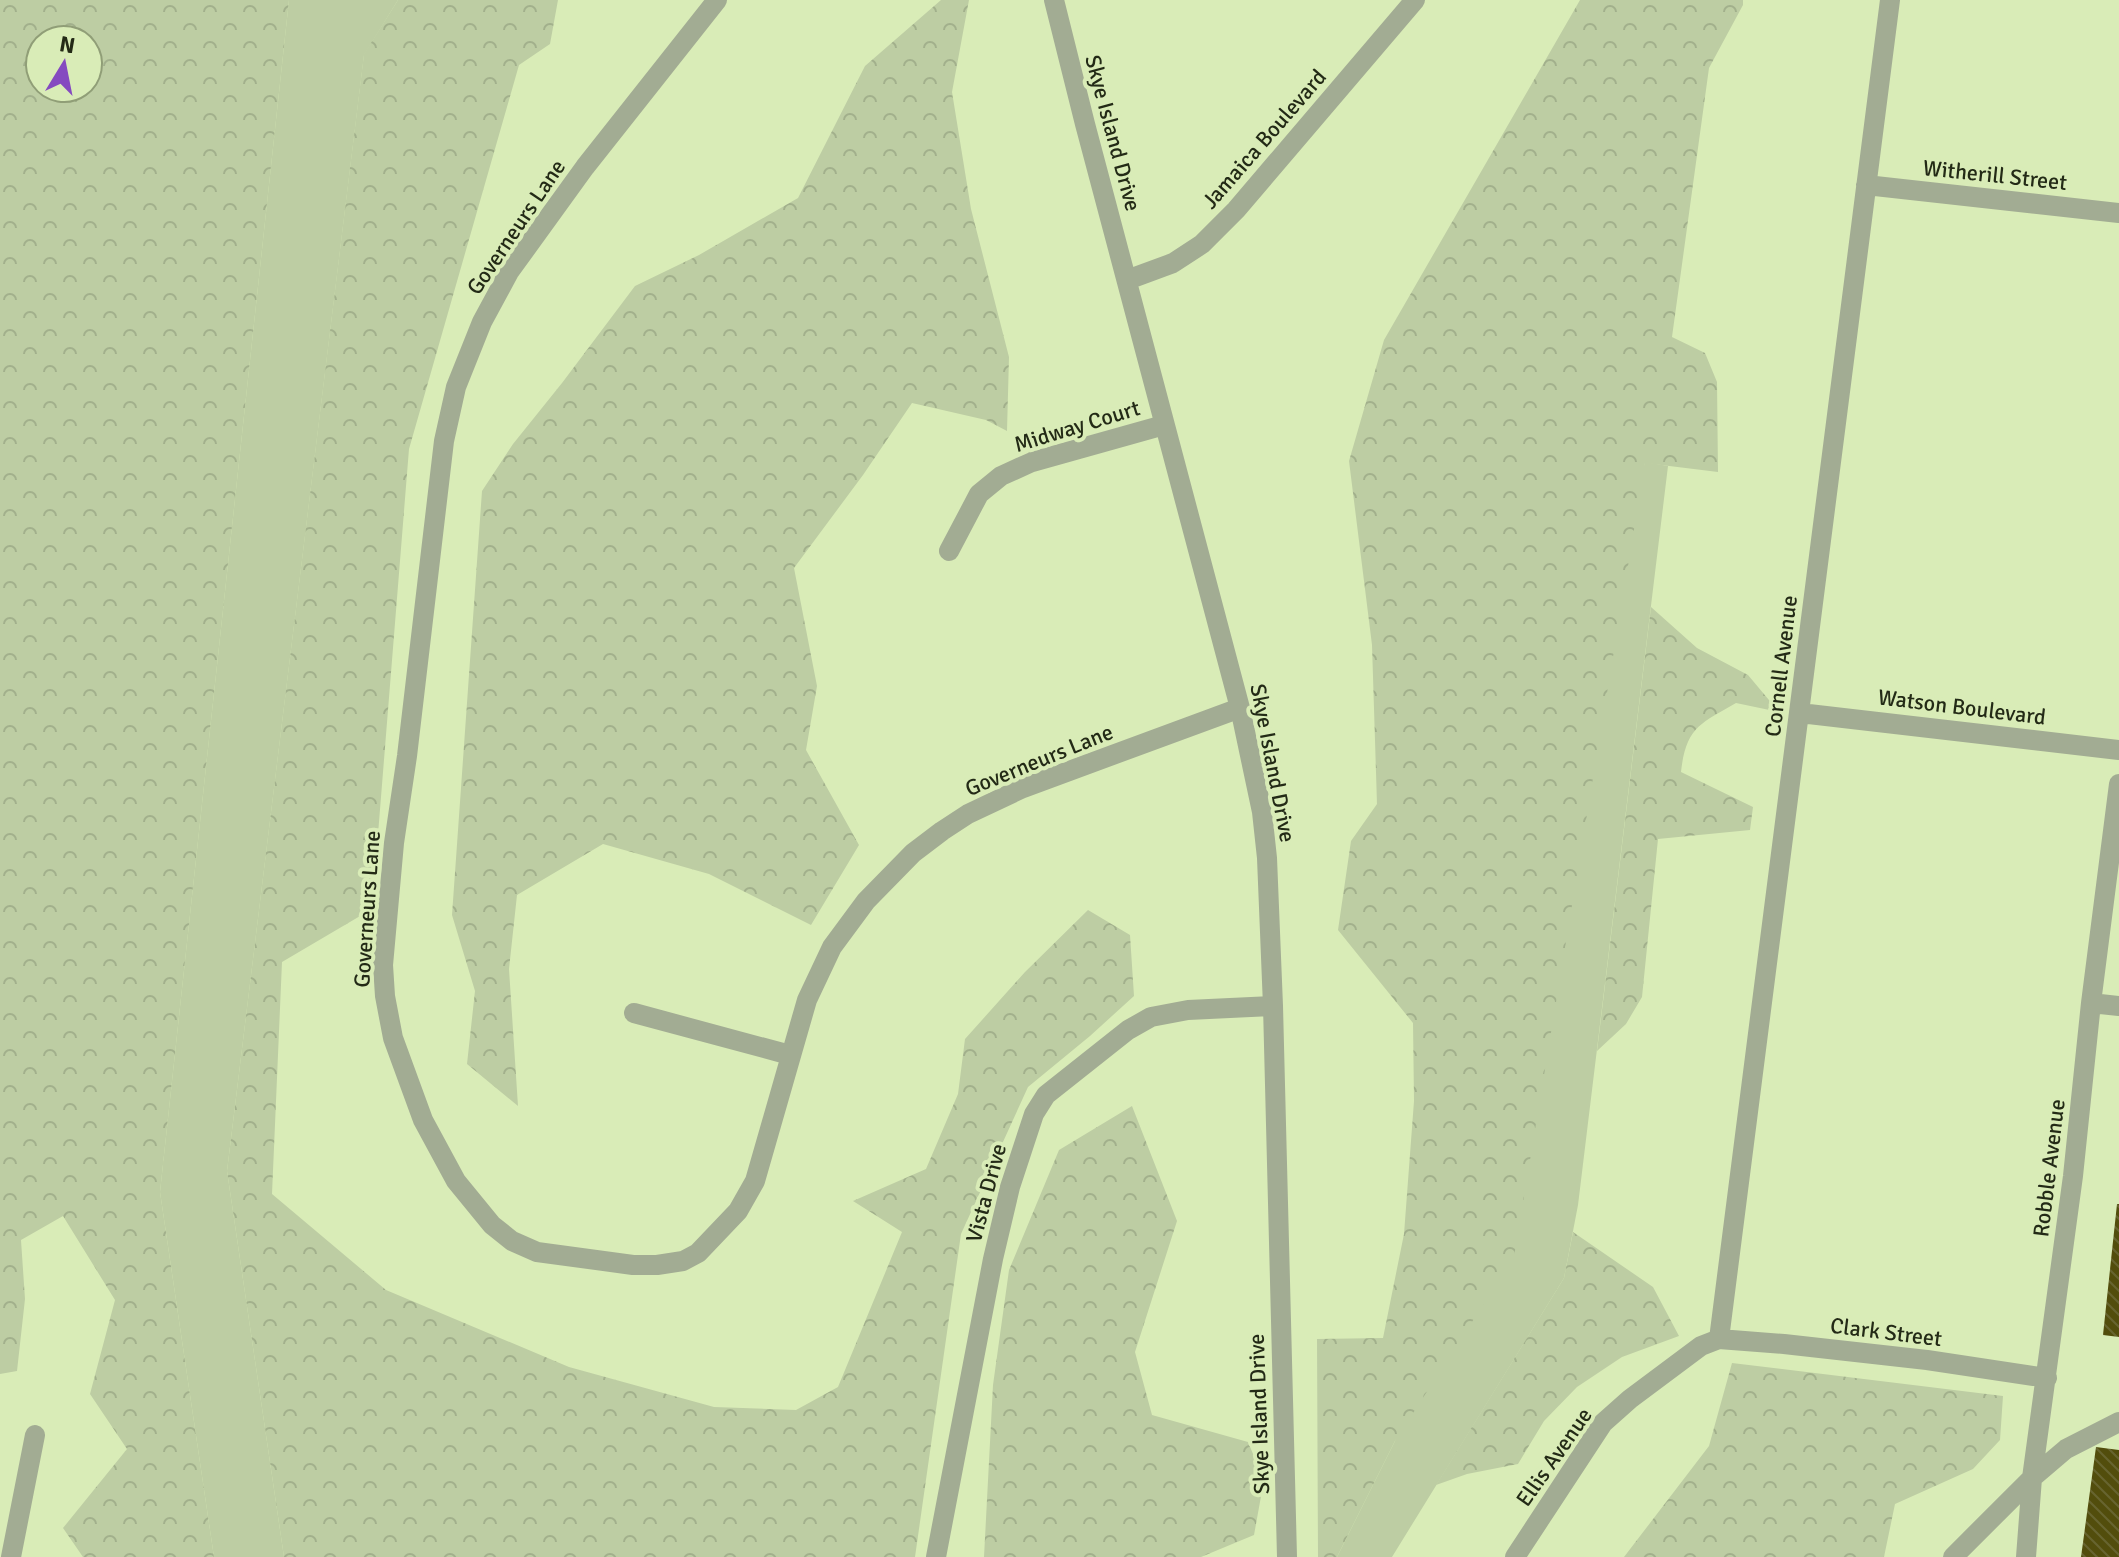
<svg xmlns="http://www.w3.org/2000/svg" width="2119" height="1557" font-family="Signika,sans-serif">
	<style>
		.grass { fill: #bdcda3 }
		.forest { fill: url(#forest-crowns); fill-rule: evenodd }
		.building { fill: url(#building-back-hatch) }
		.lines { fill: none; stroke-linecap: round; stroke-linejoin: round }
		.minor { stroke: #a2ac93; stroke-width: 20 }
		.labels { text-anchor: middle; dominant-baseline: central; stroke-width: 8; stroke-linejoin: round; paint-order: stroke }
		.street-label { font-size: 22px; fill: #232a16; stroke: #d9ecb7 }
	</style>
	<defs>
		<pattern id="forest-crowns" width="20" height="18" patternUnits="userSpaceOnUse" patternTransform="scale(2)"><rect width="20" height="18" fill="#bdcda3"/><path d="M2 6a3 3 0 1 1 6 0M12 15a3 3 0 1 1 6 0" fill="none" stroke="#a2b08c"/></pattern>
		<pattern id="building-back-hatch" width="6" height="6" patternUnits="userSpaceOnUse" patternTransform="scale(2)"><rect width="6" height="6" fill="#524d0c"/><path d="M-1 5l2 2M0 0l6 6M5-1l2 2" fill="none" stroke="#67642f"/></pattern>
	</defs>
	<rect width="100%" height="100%" fill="#d9ecb7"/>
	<path class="grass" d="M 289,0 L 398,0 L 364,55 L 227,1171 L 284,1557 L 214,1557 L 160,1192 Z
		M 1645,462 L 1668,466 L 1578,1205 L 1564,1278 L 1392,1557 L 1337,1557 L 1395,1441 Z"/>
	<path class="forest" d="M 0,0 L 289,0 L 160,1192 L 214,1557 L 83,1557 L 63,1528 L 127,1449 L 90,1394 L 115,1300 L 63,1216 L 21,1240 L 25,1299 L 17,1371 L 0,1374 ZM 40,40 L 88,40 L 88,88 L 40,88 Z
		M 398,0 L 558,0 L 550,44 L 519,65 L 409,449 L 372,909 L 282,962 L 272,1194 L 386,1290 L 569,1367 L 714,1407 L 796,1410 L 838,1387 L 902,1232 L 853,1201 L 926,1169 L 958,1094 L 965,1039 L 1025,972 L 1088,910 L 1130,935 L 1134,996 L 1090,1036 L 1028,1087 L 961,1234 L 915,1557 L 284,1557 L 227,1171 L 364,54 Z
		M 941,0 L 969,0 L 952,92 L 971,209 L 1009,357 L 1007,431 L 986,420 L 912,403 L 863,475 L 794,568 L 817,686 L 806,750 L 859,845 L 811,925 L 709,874 L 603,844 L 517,895 L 509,969 L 518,1106 L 467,1064 L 475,991 L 452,915 L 482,491 L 513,444 L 562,383 L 635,286 L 699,255 L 798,198 L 865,66 Z
		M 1580,0 L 1743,0 L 1743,5 L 1709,68 L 1672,337 L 1705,353 L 1717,382 L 1718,472 L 1645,463 L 1514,1257 L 1395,1441 L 1337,1557 L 1318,1557 L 1317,1339 L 1383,1338 L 1404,1234 L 1414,1101 L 1413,1023 L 1338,930 L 1351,841 L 1377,804 L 1372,645 L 1349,461 L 1384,340 Z
		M 1651,607 L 1697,648 L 1748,675 L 1779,712 L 1736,703 C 1700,724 1686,727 1681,772 L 1753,807 L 1750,830 L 1658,839 L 1642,997 L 1626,1024 L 1597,1051 Z
		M 1132,1106 L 1177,1221 L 1135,1352 L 1152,1415 L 1248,1442 L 1264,1480 L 1254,1535 L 1201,1557 L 984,1557 L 993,1385 L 1009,1270 L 1059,1150 Z
		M 1573,1232 L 1653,1287 L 1679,1336 L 1622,1357 L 1577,1387 L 1544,1421 L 1518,1464 L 1467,1474 L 1436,1485 L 1564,1278 Z
		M 1732,1363 L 2003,1396 L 2000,1440 L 1973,1469 L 1895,1504 L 1884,1557 L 1624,1557 L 1709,1446 Z"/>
	<path class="building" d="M 2117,1204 L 2119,1204 L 2119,1337 L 2103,1335 Z
		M 2096,1447 L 2119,1450 L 2119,1557 L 2081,1557 Z"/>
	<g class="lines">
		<path class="minor" d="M 717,0 L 585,167 L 509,272 L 482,322 L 456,387 L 444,441 L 407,756 L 394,843 L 383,965 L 385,996 L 393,1038 L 423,1120 L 456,1181 L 492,1225 L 512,1241 L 537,1252 L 633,1265 L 657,1265 L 683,1261 L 698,1253 L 738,1211 L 755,1181 L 807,1000 L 832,947 L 866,901 L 913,853 L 942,831 L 968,814 L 1023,788 L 1240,708
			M 1054,0 L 1085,124 L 1240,708 L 1262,812 L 1267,858 L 1273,1006 L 1287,1557
			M 1866,185 L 2119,213
			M 1127,280 L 1173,263 L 1202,244 L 1236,210 L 1415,0
			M 949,551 L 979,494 L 1001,476 L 1032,462 L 1164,425
			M 1800,713 L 2119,750
			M 2091,1003 L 2119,1006
			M 634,1013 L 790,1055
			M 1719,1339 L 1890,0
			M 11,1557 L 35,1435
			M 936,1557 L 993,1259 L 1010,1187 L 1034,1114 L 1046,1095 L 1128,1030 L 1151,1017 L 1188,1010 L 1273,1006
			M 1515,1557 L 1603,1423 L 1630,1399 L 1701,1346 L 1719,1339 L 1784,1344 L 1927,1360 L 2047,1378
			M 1953,1557 L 2032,1478 L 2066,1449 L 2119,1422
			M 2026,1557 L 2032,1478 L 2073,1176 L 2091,1003 L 2119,784"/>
	</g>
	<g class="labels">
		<g class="street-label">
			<text transform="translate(1113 133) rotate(75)">Skye Island Drive</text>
			<text transform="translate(1264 139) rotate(-49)">Jamaica Boulevard</text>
			<text transform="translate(1995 175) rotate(6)">Witherill Street</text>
			<text transform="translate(516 227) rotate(-56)">Governeurs Lane</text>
			<text transform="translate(1077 426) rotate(-17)">Midway Court</text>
			<text transform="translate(1781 666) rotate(-83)">Cornell Avenue</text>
			<text transform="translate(1962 707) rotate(7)">Watson Boulevard</text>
			<text transform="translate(1039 760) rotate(-22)">Governeurs Lane</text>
			<text transform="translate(1273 763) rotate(79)">Skye Island Drive</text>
			<text transform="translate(367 909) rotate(-86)">Governeurs Lane</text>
			<text transform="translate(2049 1168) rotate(-83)">Robble Avenue</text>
			<text transform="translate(986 1193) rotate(-75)">Vista Drive</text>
			<text transform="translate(1886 1332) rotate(7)">Clark Street</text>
			<text transform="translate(1259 1414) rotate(-92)">Skye Island Drive</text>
			<text transform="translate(1554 1457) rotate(-55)">Ellis Avenue</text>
		</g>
	</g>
	<g transform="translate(64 64) rotate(10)"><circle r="38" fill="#d9ecb7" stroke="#909e77" stroke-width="2"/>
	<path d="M0-6L14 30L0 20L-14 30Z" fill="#854ac0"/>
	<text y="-12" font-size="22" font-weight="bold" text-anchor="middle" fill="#232a16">N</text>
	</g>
</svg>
